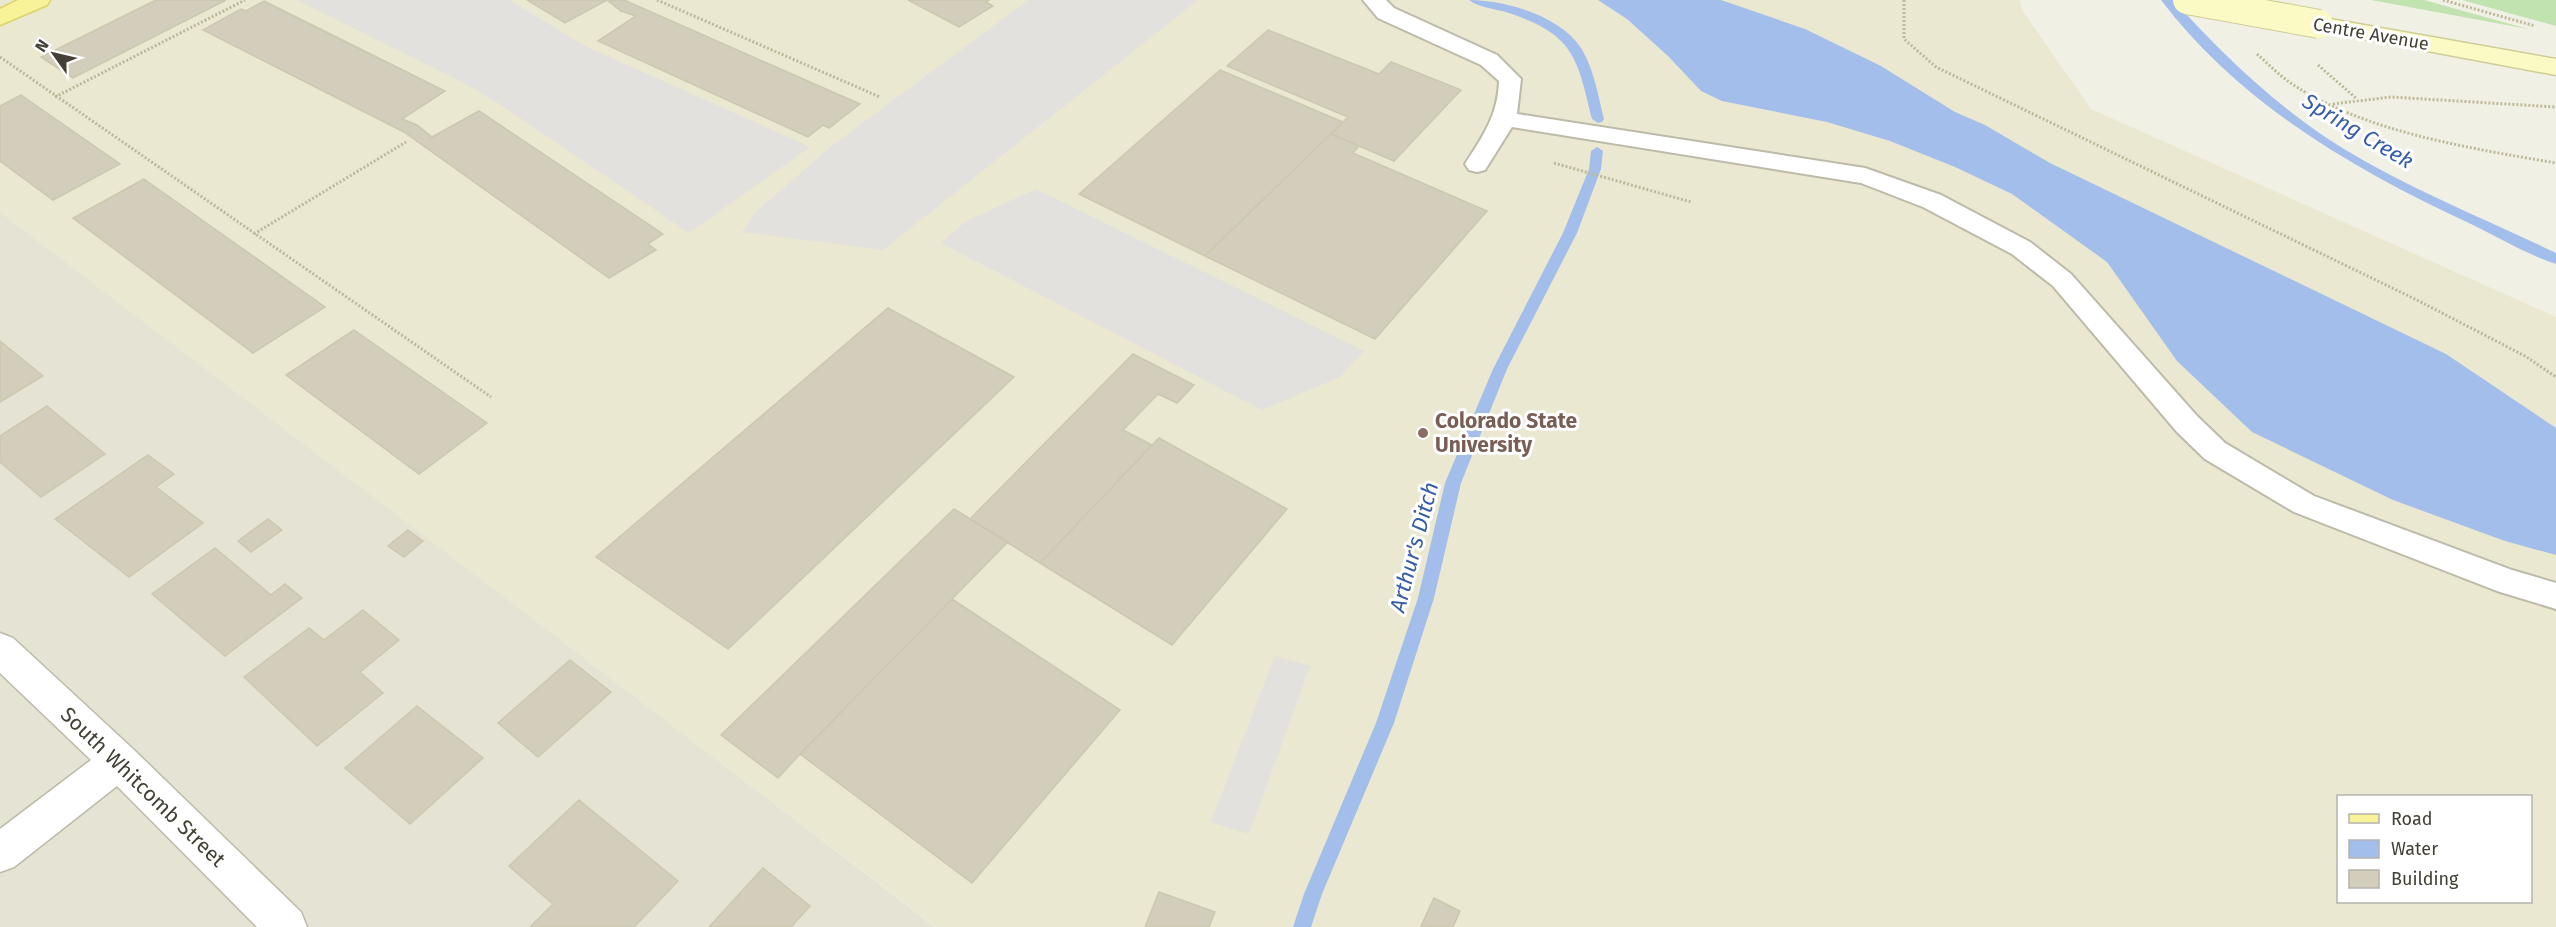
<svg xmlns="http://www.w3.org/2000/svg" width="2556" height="927" font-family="'Fira Sans',sans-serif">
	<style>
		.residential { fill: #e5e3d3 }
		.education { fill: #eae8d0; fill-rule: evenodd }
		.green { fill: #c0e3b0 }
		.parking { fill: #e2e1dd }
		.water { fill: #a4beeb }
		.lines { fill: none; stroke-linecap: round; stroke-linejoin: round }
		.stream { fill: #a4beeb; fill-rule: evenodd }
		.building { fill: #d2cebb; stroke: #ccc8af; stroke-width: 1.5 }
		.lane-casing { stroke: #bcbaa8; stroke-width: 4 }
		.street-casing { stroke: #bcbaa8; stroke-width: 3 }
		.secondary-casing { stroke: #cfcd97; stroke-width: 3 }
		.primary-casing { stroke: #dcd369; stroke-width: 3 }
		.path { stroke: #bdb99a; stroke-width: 3; stroke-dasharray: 2 2; stroke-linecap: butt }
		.lane { fill: #fff; fill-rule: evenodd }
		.street { fill: #fff; fill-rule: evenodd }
		.secondary { fill: #fbfac5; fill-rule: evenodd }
		.primary { fill: #f8f298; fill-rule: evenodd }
		.secondary-bridge-casing { stroke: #cfcd97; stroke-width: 30; stroke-linecap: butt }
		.secondary-bridge { stroke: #fbfac5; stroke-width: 28 }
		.education-dot { fill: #8d6e63; stroke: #fff; stroke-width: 2 }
		.labels { text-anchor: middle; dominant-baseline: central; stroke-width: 6; stroke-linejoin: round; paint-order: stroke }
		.far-street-label { font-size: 18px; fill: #434135; stroke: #fff }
		.education-label { font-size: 21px; font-weight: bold; fill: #785e54; stroke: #fff; text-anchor: start }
		.street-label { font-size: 21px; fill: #434135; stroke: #fff }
		.water-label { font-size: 22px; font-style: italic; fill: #355da8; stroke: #fff }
	</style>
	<rect width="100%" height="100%" fill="#f1f0e5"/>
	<path class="residential" d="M 0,212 L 442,549 L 935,927 L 0,927 Z"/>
	<path class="education" d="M 0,0 L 2020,0 L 2022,10 L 2091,109 L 2556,317 L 2556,927 L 936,927 L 0,212 ZM 2338,796 L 2530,796 L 2530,902 L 2338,902 Z"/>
	<path class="green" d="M 2371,0 L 2424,0 L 2528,29 Z
		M 2462,0 L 2556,0 L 2556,26 Z"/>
	<path class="parking" d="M 297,0 L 509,0 L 587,47 L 810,147 L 689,233 L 498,103 L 464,83 Z
		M 1028,0 L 1198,0 L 883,250 L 742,232 L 758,210 L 833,145 Z
		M 1036,189 L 1364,351 L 1340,377 L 1262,410 L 941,243 L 965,222 Z
		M 1275,656 L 1310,666 L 1249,834 L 1211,822 Z"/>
	<path class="water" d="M 1598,0 L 1721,0 L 1805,29 L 1881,66 L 1955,112 L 1985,125 L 2050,163 L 2446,354 L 2556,428 L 2556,555 L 2505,541 L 2393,500 L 2252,432 L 2177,361 L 2107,262 L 2012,194 L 1955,167 L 1890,141 L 1827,122 L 1722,101 L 1701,91 L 1669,57 L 1627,19 Z"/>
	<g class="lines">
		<path class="stream" d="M 1469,0 C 1506,0 1560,16 1581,48 C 1594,69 1598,95 1604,119 L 1602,122 L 1598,123 L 1592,119 C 1577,57 1574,35 1509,13 C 1497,9 1479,8 1469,0 Z
			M 2161,0 L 2173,0 C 2224,56 2279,109 2344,149 C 2412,190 2485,219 2556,253 L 2556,264 C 2528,255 2500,238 2473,225 C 2356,171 2241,105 2161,0 Z
			M 1597,147 L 1603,151 L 1601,169 L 1577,233 L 1507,369 L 1461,483 L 1434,598 L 1394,723 L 1322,894 L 1311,927 L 1293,927 L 1304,894 L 1376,723 L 1418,598 L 1445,483 L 1493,369 L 1563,233 L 1589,169 L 1591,151 Z"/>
	</g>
	<path class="building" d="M 156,0 L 226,0 L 73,78 L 41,57 Z
		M 527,0 L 624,0 L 860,104 L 829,128 L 823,125 L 808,137 L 598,41 L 636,16 L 621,11 L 607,0 L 565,23 Z
		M 908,0 L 989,0 L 986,2 L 993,6 L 959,27 Z
		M 264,1 L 445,91 L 402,119 L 417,125 L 432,137 L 479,111 L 663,234 L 648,244 L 656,250 L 609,278 L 404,132 L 203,30 L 241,9 L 246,11 Z
		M 1268,30 L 1379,74 L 1391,62 L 1461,90 L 1394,161 L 1331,134 L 1348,117 L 1227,66 Z
		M 1220,70 L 1343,122 L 1205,256 L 1079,194 Z
		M 21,95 L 120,164 L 53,200 L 0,161 L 0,106 Z
		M 1331,134 L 1359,146 L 1353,153 L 1487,211 L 1375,339 L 1205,256 Z
		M 144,179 L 325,307 L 253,353 L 73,218 Z
		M 888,308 L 1014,377 L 728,649 L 596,557 Z
		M 354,330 L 487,423 L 419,474 L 286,375 Z
		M 0,341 L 43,376 L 0,402 Z
		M 1133,354 L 1194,385 L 1177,403 L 1158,394 L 1123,430 L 1152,445 L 1040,563 L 970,519 Z
		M 47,406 L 105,454 L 41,497 L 0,462 L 0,436 Z
		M 1159,438 L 1287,509 L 1172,645 L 1040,563 Z
		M 148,455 L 174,474 L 156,487 L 203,523 L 129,577 L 55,519 Z
		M 954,509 L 1008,542 L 800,754 L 778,778 L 721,735 Z
		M 268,519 L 282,530 L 251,552 L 238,541 Z
		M 408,530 L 423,541 L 404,557 L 388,546 Z
		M 215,548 L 271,595 L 285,584 L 302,598 L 225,656 L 152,594 Z
		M 952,599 L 1120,710 L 972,883 L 800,754 Z
		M 363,610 L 399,640 L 360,672 L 383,693 L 317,746 L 244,677 L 309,628 L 324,640 Z
		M 570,660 L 611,692 L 538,757 L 498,723 Z
		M 417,706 L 483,758 L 410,824 L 345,768 Z
		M 579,800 L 678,881 L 634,927 L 530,927 L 553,904 L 509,866 Z
		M 763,868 L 810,906 L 791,927 L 709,927 Z
		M 1159,892 L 1215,912 L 1209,927 L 1145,927 Z
		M 1434,898 L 1460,911 L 1453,927 L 1421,926 Z"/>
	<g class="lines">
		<g class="lane-casing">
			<path id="lane" d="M 1363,0 L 1386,0 L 1394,8 L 1497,55 L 1521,79 L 1517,114 L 1865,168 L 1941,195 L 2030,242 L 2071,274 L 2197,416 L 2225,443 L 2314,496 L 2512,570 L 2556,583 L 2556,609 L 2497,591 L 2294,512 L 2205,459 L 2177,432 L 2053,286 L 2012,254 L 1923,207 L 1861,183 L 1512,127 L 1485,170 L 1477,172 L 1469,170 L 1465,164 C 1483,136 1498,115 1499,81 L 1481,65 L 1378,18 Z"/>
		</g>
		<g class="street-casing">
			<path id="street" d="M 0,633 L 13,638 L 133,749 L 301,912 L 307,927 L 257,927 L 117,786 L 14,867 L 0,872 L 0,829 L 91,760 L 0,673 Z"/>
		</g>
		<g class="secondary-casing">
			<path id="secondary" d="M 2319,17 L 2556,59 L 2556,75 L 2310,29 L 2307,24 L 2310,19 Z"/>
		</g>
		<g class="primary-casing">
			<path id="primary" d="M 18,0 L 50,0 L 47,5 L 0,25 L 0,9 Z"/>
		</g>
		<path class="path" d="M 657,0 L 880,97
			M 1904,0 L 1904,39 L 1936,67 L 2415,299 L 2525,356 L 2556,377
			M 2443,0 L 2535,26
			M 2257,54 C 2266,62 2275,71 2285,79 C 2357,131 2469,148 2556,163
			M 0,57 L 491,397
			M 2318,65 L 2357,99
			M 55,97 L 245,0
			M 2333,104 L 2391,97 L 2556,107
			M 1554,163 L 1691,202
			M 254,234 L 406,142"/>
		<use href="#lane" class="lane"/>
		<use href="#street" class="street"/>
		<use href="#secondary" class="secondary"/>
		<use href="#primary" class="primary"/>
		<g class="secondary-bridge-casing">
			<path id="secondary-bridge" d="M 2187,0 L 2319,24"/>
		</g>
		<use href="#secondary-bridge" class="secondary-bridge"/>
	</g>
	<circle class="education-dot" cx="1423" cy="433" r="6"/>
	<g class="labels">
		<g class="far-street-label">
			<text transform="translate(2371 34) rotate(10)">Centre Avenue</text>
		</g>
		<g class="education-label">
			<text x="1435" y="421">Colorado State<tspan x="1435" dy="24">University</tspan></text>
		</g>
		<g class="street-label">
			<text transform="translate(143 787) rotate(44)">South Whitcomb Street</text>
		</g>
		<g class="water-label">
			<text transform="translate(2358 131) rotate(31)">Spring Creek</text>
			<text transform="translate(1414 547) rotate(-75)">Arthur's Ditch</text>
		</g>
	</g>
	<rect x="2337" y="795" width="195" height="108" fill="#ffffff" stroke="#b4b3ae" stroke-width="1.5"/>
	<rect x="2349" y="814" width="30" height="9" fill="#f8f298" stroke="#b4b3ae" stroke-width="1.5"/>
	<text x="2391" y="825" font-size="18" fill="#434135">Road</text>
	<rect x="2349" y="840" width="30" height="18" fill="#a4beeb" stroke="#b4b3ae" stroke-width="1.5"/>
	<text x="2391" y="855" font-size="18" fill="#434135">Water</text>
	<rect x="2349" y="870" width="30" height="18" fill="#d2cebb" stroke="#b4b3ae" stroke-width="1.5"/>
	<text x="2391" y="885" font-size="18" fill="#434135">Building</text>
	<g transform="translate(54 54) rotate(304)" stroke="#ffffff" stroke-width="4.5" paint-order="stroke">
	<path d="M0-4.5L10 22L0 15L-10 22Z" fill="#434135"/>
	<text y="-9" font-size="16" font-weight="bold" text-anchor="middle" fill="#434135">N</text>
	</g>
</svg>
